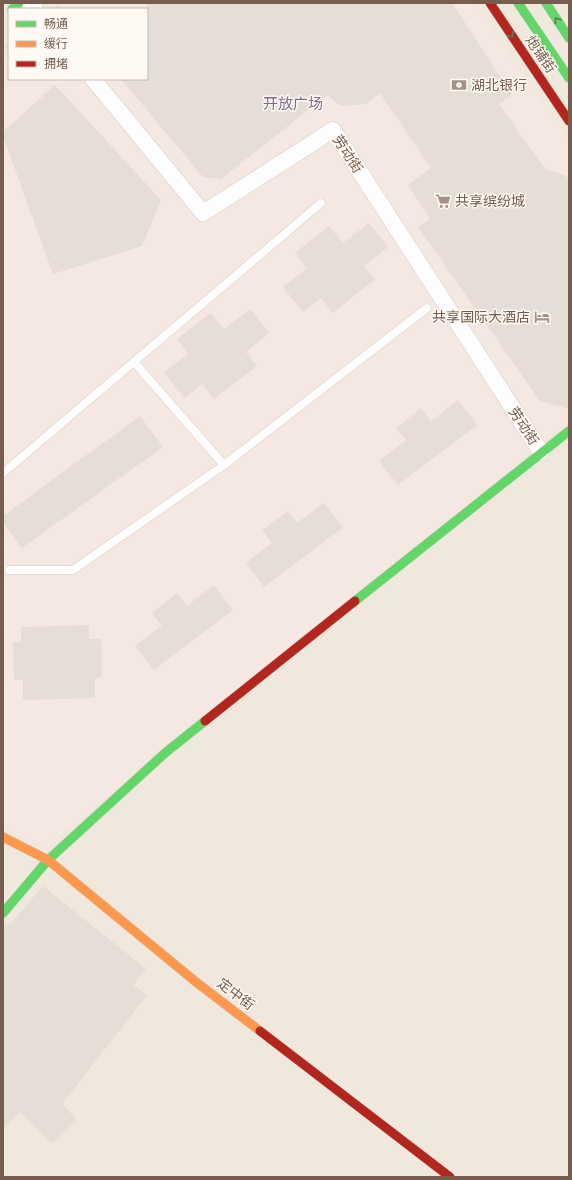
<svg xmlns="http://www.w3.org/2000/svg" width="572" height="1180" font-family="Ubuntu,'Noto Sans SC',sans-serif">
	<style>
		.residential { fill: #f0e7dd; fill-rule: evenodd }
		.commercial { fill: #f5e7e1 }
		.building { fill: #e5ddd6 }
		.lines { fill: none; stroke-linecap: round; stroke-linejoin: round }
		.lane-casing { stroke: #d6d0ca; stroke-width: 9 }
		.street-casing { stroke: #d6d0ca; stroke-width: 17 }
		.fast-casing { stroke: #d6d0ca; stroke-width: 10 }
		.slow-casing { stroke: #d6d0ca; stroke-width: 10 }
		.jam-casing { stroke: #d6d0ca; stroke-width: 10 }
		.path { stroke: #dad4cf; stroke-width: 2.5; stroke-dasharray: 1 3; stroke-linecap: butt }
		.lane { stroke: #fefdfd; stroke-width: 8 }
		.street { stroke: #fefdfd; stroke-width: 16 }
		.fast { stroke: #63d668; stroke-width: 9 }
		.slow { stroke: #ff974d; stroke-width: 9 }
		.jam { stroke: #b3261e; stroke-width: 9 }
		.oneway { stroke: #736f53 }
		.labels { text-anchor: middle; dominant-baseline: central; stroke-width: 3; stroke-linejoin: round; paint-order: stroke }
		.street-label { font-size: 14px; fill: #765d4f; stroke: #fef9f2 }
		.poi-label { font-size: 14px; fill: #765d4f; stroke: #fef9f2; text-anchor: start }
		.neighbourhood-label { font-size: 15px; fill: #836791; stroke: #fef9f2 }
	</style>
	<rect width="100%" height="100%" fill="#f8f4ef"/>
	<path class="residential" d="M 3,3 L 569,3 L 569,1177 L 3,1177 ZM 9,9 L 147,9 L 147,79 L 9,79 Z"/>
	<path class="commercial" d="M 77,3 L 474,3 L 569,140 L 569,422 L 44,849 L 3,827 L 3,63 L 9,59 L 9,79 L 147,79 L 147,9 L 70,9 Z"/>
	<path class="building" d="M 147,3 L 452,3 L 512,94 L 499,104 L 545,169 L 564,175 L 569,179 L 569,409 L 540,401 L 418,227 L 430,219 L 408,185 L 431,168 L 380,93 L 366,104 L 341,106 L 327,95 L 221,179 L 203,177 L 121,79 L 147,79 Z
		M 55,85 L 161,200 L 142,246 L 53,274 L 3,136 L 3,132 Z
		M 369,223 L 388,247 L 364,266 L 375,279 L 333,313 L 321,298 L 303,312 L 283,287 L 307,268 L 295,253 L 329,226 L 343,243 Z
		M 250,309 L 269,333 L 246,352 L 257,366 L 214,399 L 202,384 L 185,398 L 164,373 L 188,354 L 177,339 L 211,313 L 224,329 Z
		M 458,400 L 477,425 L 398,485 L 379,461 L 406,440 L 396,428 L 421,408 L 431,421 Z
		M 140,416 L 163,447 L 22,548 L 3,522 L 3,516 Z
		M 324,503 L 343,527 L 264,587 L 246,563 L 272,543 L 262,530 L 288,511 L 297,523 Z
		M 214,585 L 233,610 L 154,670 L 135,646 L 162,626 L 152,613 L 177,593 L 187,606 Z
		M 89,625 L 89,639 L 101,639 L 102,677 L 95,678 L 95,698 L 23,700 L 23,680 L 14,680 L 13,642 L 21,642 L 21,627 Z
		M 43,886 L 146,969 L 133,985 L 147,995 L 62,1104 L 76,1119 L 52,1143 L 20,1112 L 3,1129 L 3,925 L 8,925 L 13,921 Z"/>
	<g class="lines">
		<g class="lane-casing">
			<path id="lane" d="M 134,362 L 224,465 L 427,308
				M 3,473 L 321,203
				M 9,570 L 73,570 L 224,465"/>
		</g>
		<g class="street-casing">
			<path id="street" d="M 30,3 L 35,9
				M 93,79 L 203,213 L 333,130 L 541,452"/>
		</g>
		<g class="fast-casing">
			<path id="fast" d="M 518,3 L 569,78
				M 546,3 L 569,38
				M 12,9 L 19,3
				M 355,601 L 569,431
				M 3,913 L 48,860 L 165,753 L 205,721"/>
		</g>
		<g class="slow-casing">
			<path id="slow" d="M 3,837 L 48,860 L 196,982 L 260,1031"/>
		</g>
		<g class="jam-casing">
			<path id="jam" d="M 490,3 L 569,121
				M 205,721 L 355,601
				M 260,1031 L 450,1177"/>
		</g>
		<path class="path" d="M 54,9 L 61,3
			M 3,50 L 9,45"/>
		<use href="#lane" class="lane"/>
		<use href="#street" class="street"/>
		<use href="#fast" class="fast"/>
		<use href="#slow" class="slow"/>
		<use href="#jam" class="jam"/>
	</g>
	<defs><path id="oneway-chevron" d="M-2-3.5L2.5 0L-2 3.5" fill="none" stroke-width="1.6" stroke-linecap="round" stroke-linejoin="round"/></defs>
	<g class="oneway">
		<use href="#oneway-chevron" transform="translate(557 20) rotate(-124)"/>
		<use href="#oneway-chevron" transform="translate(511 35) rotate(56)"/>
	</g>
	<defs>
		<g id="bank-bare" transform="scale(1.2)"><path d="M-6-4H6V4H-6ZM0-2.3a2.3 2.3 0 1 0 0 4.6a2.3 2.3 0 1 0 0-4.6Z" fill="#a49287" stroke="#fef9f2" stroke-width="2.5" paint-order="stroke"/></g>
		<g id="supermarket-bare" transform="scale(1.2)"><path d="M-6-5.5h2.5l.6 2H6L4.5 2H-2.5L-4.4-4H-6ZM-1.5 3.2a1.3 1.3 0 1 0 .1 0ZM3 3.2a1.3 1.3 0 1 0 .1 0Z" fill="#a49287" stroke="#fef9f2" stroke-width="2.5" paint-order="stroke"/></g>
		<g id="hotel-bare" transform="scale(1.2)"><path d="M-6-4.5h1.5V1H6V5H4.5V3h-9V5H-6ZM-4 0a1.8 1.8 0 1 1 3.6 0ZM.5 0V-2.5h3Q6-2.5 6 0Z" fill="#a49287" stroke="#fef9f2" stroke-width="2.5" paint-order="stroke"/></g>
	</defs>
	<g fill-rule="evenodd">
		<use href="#bank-bare" x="459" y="85"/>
		<use href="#supermarket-bare" x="443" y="201"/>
		<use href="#hotel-bare" x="542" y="317"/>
	</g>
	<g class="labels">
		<g class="street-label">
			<text transform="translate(541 54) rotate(56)">炮铺街</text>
			<text transform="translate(348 154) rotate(57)">劳动街</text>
			<text transform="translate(524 426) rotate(57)">劳动街</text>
			<text transform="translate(236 994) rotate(37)">定中街</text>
		</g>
		<g class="poi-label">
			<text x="471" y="85">湖北银行</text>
			<text x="455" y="201">共享缤纷城</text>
			<text x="530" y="317" text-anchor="end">共享国际大酒店</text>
		</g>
		<g class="neighbourhood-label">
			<text x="293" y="103">开放广场</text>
		</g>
	</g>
	<rect width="572" height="1180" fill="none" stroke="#765d4f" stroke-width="8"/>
	<rect x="8" y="8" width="140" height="72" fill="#fef9f2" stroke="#c8bbb1"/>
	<rect x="16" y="21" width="20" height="6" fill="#63d668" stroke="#c8bbb1"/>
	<text x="44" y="28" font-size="12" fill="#765d4f">畅通</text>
	<rect x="16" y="41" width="20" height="6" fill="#ff974d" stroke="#c8bbb1"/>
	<text x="44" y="48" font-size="12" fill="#765d4f">缓行</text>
	<rect x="16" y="61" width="20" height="6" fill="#b3261e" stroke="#c8bbb1"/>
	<text x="44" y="68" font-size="12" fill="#765d4f">拥堵</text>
</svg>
